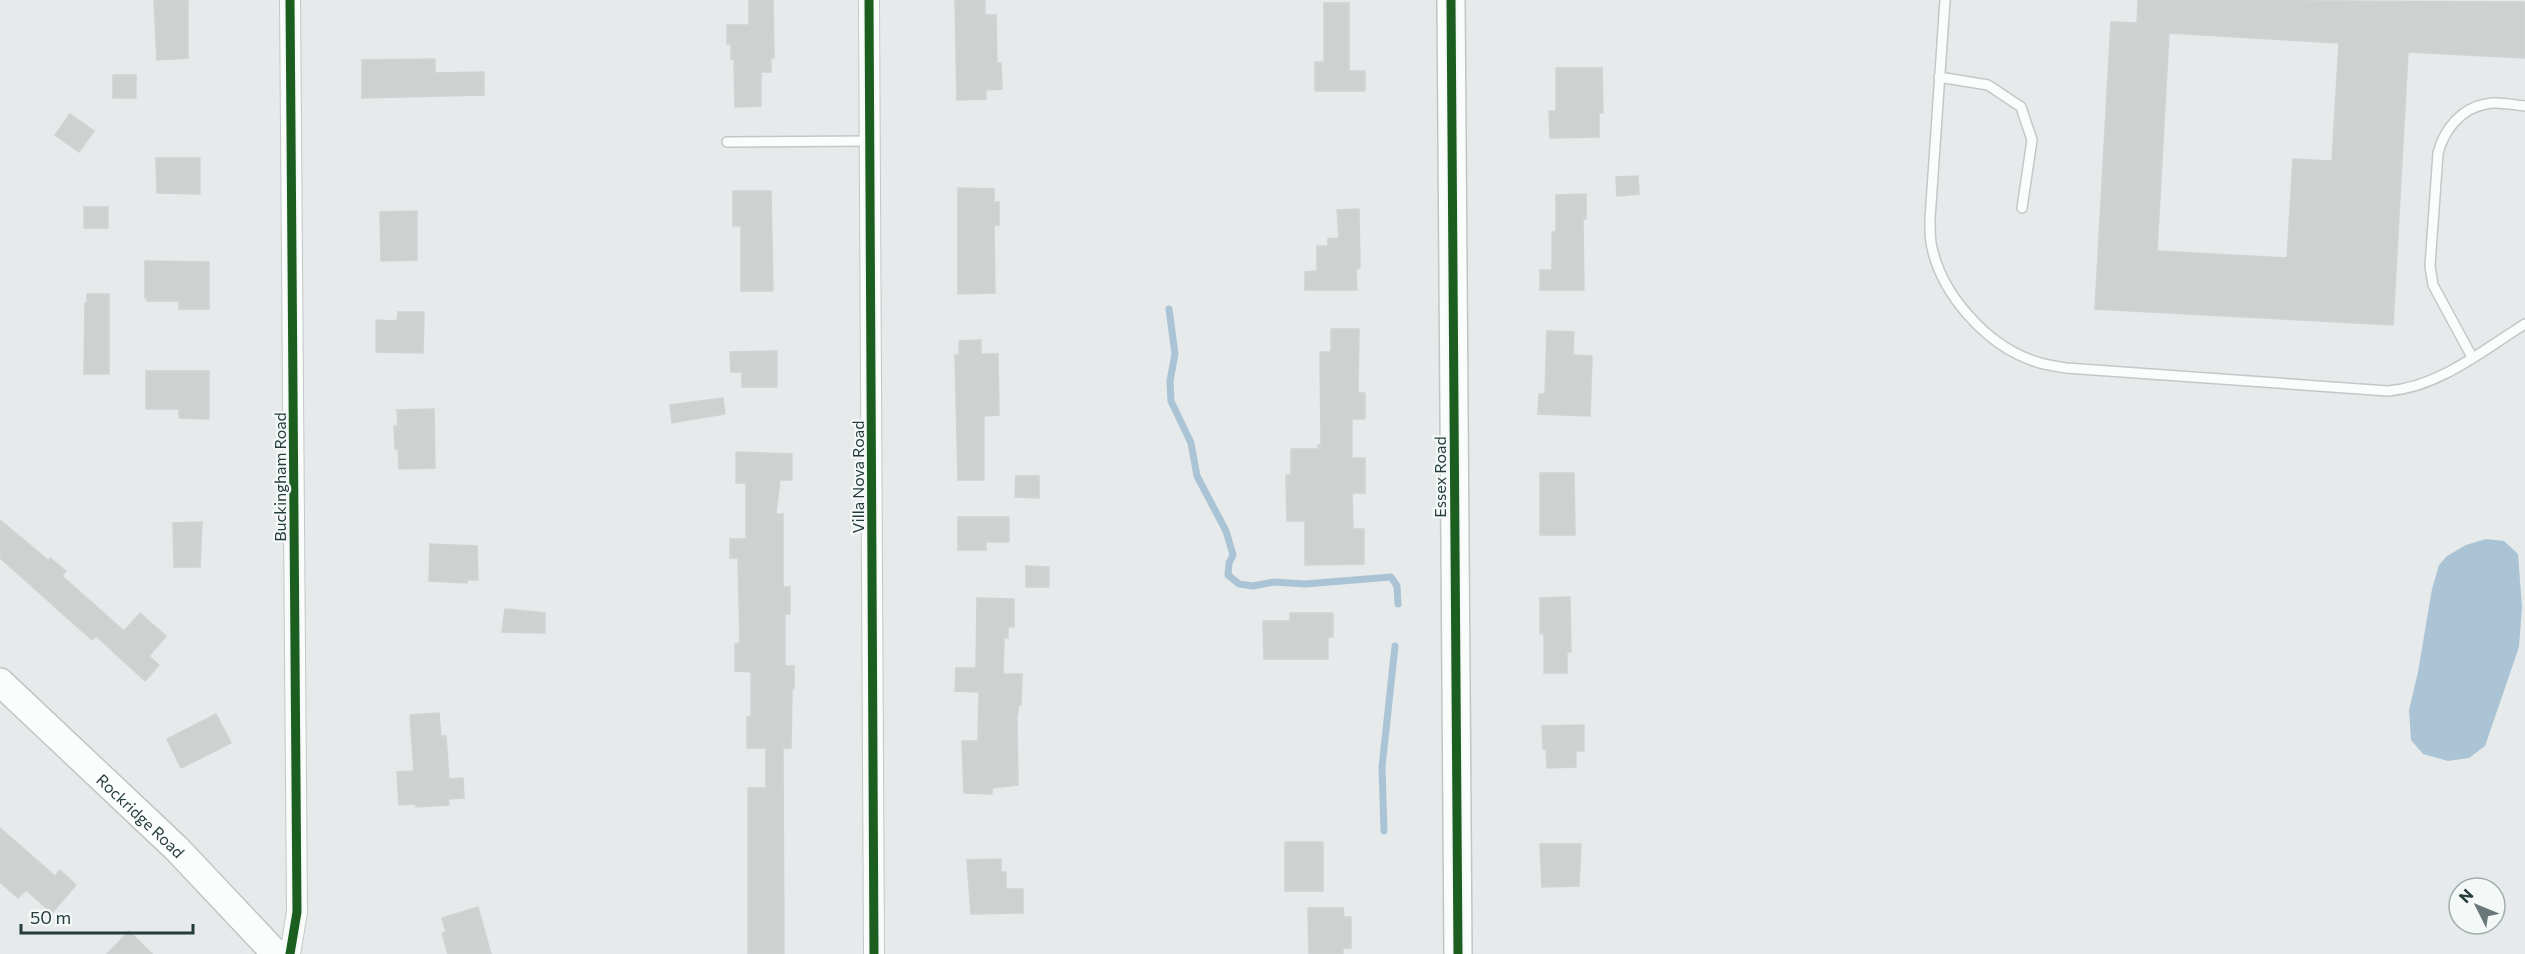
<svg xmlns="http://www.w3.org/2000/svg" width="2525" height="954" font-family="Commissioner,sans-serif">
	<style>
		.water { fill: #aac4d5 }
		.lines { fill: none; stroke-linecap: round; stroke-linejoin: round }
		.stream { stroke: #aac4d5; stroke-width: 7 }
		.building { fill: #cdd2d1; stroke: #cfd3d3; stroke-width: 1.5; fill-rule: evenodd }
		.lane-casing { stroke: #c3c7c7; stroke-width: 12 }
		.street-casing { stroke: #c3c7c7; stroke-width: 22 }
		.secondary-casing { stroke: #c0c6c5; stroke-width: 30 }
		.lane { stroke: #fbfcfc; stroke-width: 9 }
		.street { stroke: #fbfcfc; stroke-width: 20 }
		.secondary { stroke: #fbfcfc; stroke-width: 27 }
		.cycleway-casing { stroke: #f4f9f8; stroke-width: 13 }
		.cycleway { stroke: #1b5e20; stroke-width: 9 }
		.labels { text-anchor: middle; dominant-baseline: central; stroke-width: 4.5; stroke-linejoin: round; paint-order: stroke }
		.street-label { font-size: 16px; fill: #253c3c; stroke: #f4f9f8 }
	</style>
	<rect width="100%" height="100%" fill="#e6eaea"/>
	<path class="water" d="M 2486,539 L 2504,541 L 2518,554 L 2522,607 L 2519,647 L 2485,746 L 2469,758 L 2448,761 L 2423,754 L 2411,740 L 2409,710 L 2418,672 L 2432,589 L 2439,565 L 2447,556 L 2466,545 Z"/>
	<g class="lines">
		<path class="stream" d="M 1169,309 L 1175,354 L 1170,381 L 1171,401 L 1191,443 L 1197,476 L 1226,531 L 1233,555 L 1229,563 L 1228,575 L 1239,584 L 1253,586 L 1274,582 L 1305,584 L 1391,577 L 1397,586 L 1398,604
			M 1384,831 L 1382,767 L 1395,646"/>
	</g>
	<path class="building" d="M 154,0 L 188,0 L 188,58 L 157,60 Z
		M 749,0 L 773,0 L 774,58 L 771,58 L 771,72 L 761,72 L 761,106 L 735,107 L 734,58 L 731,59 L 731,44 L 727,44 L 727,25 L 749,25 Z
		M 955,0 L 985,0 L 985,15 L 996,15 L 997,63 L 1001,63 L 1002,89 L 986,90 L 986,99 L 957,100 Z
		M 2138,0 L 2525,2 L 2525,58 L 2408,52 L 2393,325 L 2095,309 L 2111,22 L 2137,23 ZM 2169,33 L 2339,43 L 2332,161 L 2293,159 L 2287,258 L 2157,251 Z
		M 1324,3 L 1349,3 L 1349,71 L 1365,71 L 1365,91 L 1315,91 L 1315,62 L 1324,62 Z
		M 435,59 L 435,73 L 484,72 L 484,95 L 362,98 L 362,60 Z
		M 1556,68 L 1602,68 L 1603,113 L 1599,113 L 1599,137 L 1550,138 L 1549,111 L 1556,111 Z
		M 113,75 L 136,75 L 136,98 L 113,98 Z
		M 70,114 L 94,131 L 79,152 L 55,135 Z
		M 156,158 L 200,158 L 200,194 L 157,193 Z
		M 1638,176 L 1639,194 L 1617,196 L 1616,177 Z
		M 958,188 L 994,189 L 994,202 L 999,202 L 999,225 L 994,225 L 995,293 L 958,294 Z
		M 733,191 L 771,191 L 773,291 L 741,291 L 741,226 L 733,226 Z
		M 1586,194 L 1586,219 L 1583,219 L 1584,290 L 1540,290 L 1540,270 L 1552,270 L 1552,232 L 1556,232 L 1556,195 Z
		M 84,207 L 108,207 L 108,228 L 84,228 Z
		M 1359,209 L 1360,268 L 1356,269 L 1357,290 L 1305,290 L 1305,272 L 1317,271 L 1317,246 L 1328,246 L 1328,239 L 1339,238 L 1337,210 Z
		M 417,211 L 417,260 L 381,261 L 380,212 Z
		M 145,261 L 209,262 L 209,309 L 179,309 L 179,301 L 147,301 L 147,298 L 145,298 Z
		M 87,294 L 109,294 L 109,374 L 84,374 L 85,303 L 87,303 Z
		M 398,312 L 424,312 L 423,353 L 376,352 L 376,320 L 397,321 Z
		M 1331,329 L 1359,329 L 1358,393 L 1365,393 L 1365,419 L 1352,419 L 1352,458 L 1365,458 L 1365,493 L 1352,493 L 1353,529 L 1364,529 L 1364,564 L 1305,565 L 1305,521 L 1287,521 L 1286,475 L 1291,475 L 1291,449 L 1318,449 L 1318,445 L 1321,445 L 1320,352 L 1331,352 Z
		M 1547,331 L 1574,332 L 1573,355 L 1592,356 L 1590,416 L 1538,414 L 1539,394 L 1545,394 Z
		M 981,340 L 981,354 L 998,354 L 999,415 L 984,416 L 984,480 L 958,480 L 955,355 L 959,355 L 959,341 Z
		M 777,351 L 777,387 L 742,387 L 742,372 L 731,372 L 730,352 Z
		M 146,371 L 209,371 L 209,419 L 179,418 L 179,409 L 146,409 Z
		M 723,398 L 725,414 L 672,423 L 670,405 Z
		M 434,409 L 435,468 L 399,469 L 398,449 L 395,449 L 394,426 L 398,426 L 397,410 Z
		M 736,452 L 792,454 L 792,480 L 780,480 L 776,514 L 783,514 L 783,587 L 790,587 L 790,614 L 785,614 L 785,666 L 794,666 L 794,689 L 792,689 L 791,748 L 783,748 L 784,954 L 748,954 L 748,788 L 766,788 L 766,748 L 747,748 L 747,717 L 751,717 L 751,672 L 735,671 L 735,644 L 740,643 L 738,558 L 730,558 L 730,539 L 746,539 L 746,483 L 736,483 Z
		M 1540,473 L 1574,473 L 1575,535 L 1540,535 Z
		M 1016,476 L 1039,476 L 1039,498 L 1015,497 Z
		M 958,517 L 1009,517 L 1009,542 L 986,542 L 986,550 L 958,550 Z
		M 0,520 L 48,560 L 50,558 L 66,571 L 62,576 L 124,631 L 140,613 L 166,636 L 149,656 L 159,665 L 145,681 L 96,636 L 92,640 L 0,558 Z
		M 202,522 L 200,567 L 174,567 L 173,523 Z
		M 430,544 L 477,546 L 478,580 L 467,580 L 467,583 L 429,581 Z
		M 1026,566 L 1049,567 L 1049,587 L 1026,587 Z
		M 1570,597 L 1571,652 L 1567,652 L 1567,673 L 1544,673 L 1544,634 L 1540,634 L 1540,598 Z
		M 977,598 L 1014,599 L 1014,627 L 1008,627 L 1008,638 L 1004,638 L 1003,674 L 1022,674 L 1021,705 L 1019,705 L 1017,717 L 1018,785 L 992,788 L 992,794 L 964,793 L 962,741 L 978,741 L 979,692 L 955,691 L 956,668 L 976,668 Z
		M 505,609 L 545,613 L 545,633 L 502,632 Z
		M 1290,613 L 1333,613 L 1333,637 L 1328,637 L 1328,659 L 1264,659 L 1263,621 L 1290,621 Z
		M 439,713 L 441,736 L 446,736 L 449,779 L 463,778 L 464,798 L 448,799 L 449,805 L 416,807 L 416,804 L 399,805 L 397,772 L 414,771 L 410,715 Z
		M 216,714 L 231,743 L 181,768 L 167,739 Z
		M 1584,725 L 1584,751 L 1576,751 L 1576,767 L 1547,768 L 1546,749 L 1543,749 L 1542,726 Z
		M 0,828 L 55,876 L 60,870 L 76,885 L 52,913 L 26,890 L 18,898 L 0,882 Z
		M 1285,842 L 1323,842 L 1323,891 L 1285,891 Z
		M 1540,844 L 1581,844 L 1579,886 L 1542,887 Z
		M 1001,859 L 1001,872 L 1006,872 L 1006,889 L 1023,889 L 1023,913 L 971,914 L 967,860 Z
		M 478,907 L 491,954 L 448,954 L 442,933 L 446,932 L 442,918 Z
		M 1308,908 L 1343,908 L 1344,917 L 1351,917 L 1351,948 L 1343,948 L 1343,954 L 1309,954 Z
		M 129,931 L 152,954 L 107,954 Z"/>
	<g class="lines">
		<g class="lane-casing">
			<path id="lane" d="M 1945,0 L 1930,219 C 1930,227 1930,235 1931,243 C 1940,293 1986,345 2034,361 C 2044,365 2056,366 2066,368 L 2388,391 C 2439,387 2483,350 2525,324
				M 1939,77 L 1988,85 L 2021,107 L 2032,140 L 2022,208
				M 727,142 L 870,141
				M 2472,357 L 2433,285 L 2430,266 L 2438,153 C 2444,130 2461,108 2486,104 C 2498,101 2513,105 2525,106"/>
		</g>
		<g class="street-casing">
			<path id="street" d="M 290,0 L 297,912 L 290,954
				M 869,0 L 874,954"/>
		</g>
		<g class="secondary-casing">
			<g id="secondary">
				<path d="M 1451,0 L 1458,954"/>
				<path id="s1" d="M 0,682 L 177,849 L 276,954"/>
			</g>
		</g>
		<use href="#lane" class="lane"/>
		<use href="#street" class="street"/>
		<use href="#secondary" class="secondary"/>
		<g class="cycleway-casing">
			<path id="cycleway" d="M 290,0 L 297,912 L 290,954
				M 869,0 L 874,954
				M 1451,0 L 1458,954"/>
		</g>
		<use href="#cycleway" class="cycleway"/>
	</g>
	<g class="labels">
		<g class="street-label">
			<text transform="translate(279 477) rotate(-90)">Buckingham Road</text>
			<text transform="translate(857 477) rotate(-90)">Villa Nova Road</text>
			<text transform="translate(1439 477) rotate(-90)">Essex Road</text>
			<text stroke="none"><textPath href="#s1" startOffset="194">Rockridge Road</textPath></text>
		</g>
	</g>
	<g transform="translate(2477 906) rotate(313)"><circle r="28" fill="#f4f9f8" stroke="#a1adad" stroke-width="1.5"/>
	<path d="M0-4.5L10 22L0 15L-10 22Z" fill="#697979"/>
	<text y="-9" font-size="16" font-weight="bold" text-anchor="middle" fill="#253c3c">N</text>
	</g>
	<path d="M21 924v9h172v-9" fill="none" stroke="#253c3c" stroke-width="3"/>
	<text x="30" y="924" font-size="18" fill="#253c3c" stroke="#f4f9f8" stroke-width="4.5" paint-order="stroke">50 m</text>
</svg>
